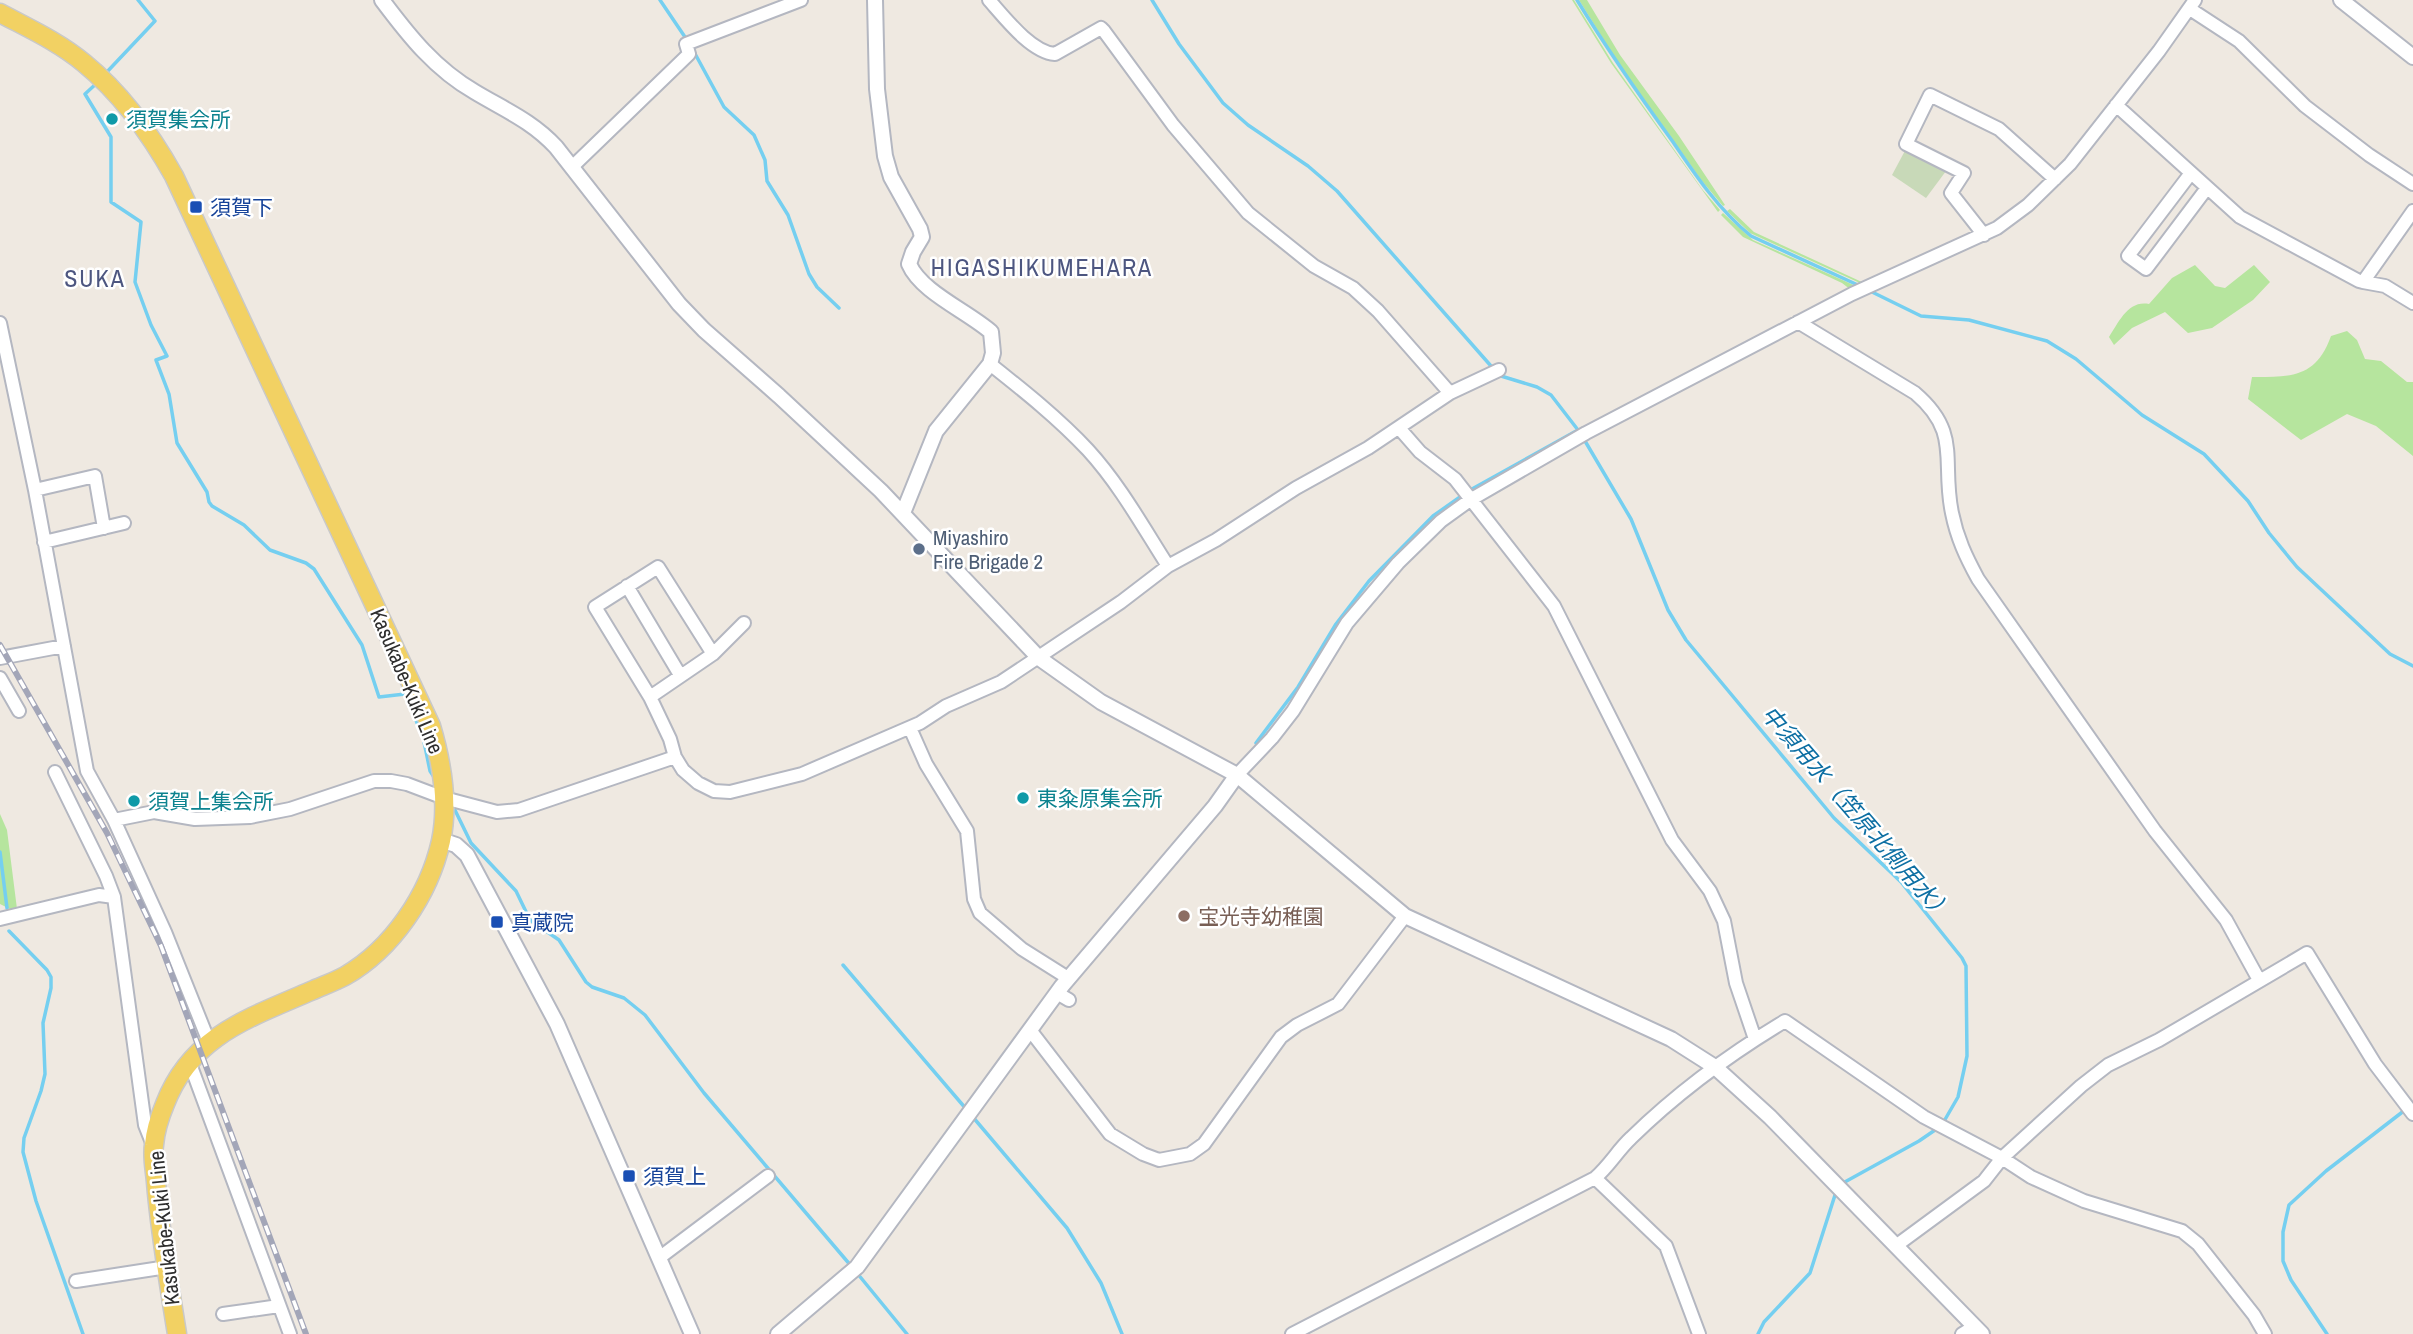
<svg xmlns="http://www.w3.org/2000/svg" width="2413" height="1334" font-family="'Archivo Narrow','Noto Sans JP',sans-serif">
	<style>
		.green { fill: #b6e59e }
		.cemetery { fill: #c8d9b8 }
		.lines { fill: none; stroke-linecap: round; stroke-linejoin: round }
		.stream { stroke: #75cff0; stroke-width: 3.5 }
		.minor-casing { stroke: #b4b7c1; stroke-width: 16 }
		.tertiary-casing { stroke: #b4b7c1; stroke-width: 18 }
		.primary-casing { stroke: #c9c9c9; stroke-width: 21 }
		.minor { stroke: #fff; stroke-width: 12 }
		.tertiary { stroke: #fff; stroke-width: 14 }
		.primary { stroke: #f2d163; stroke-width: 18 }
		.rail-casing { stroke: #a3a6b8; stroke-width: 6 }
		.rail { stroke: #fff; stroke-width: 3.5; stroke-dasharray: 10; stroke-linecap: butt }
		.culture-dot { fill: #0f9aa8; stroke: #fff; stroke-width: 2.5 }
		.transit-dot { fill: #1a4fb4; stroke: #fff; stroke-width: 2.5 }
		.service-dot { fill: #5c6f8a; stroke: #fff; stroke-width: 2.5 }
		.education-dot { fill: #8d6e63; stroke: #fff; stroke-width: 2.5 }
		.labels { text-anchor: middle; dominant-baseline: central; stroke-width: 5; stroke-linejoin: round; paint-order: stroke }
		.culture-label { font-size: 21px; fill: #0d838f; stroke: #fff; text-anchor: start }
		.transit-label { font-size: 21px; fill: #164399; stroke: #fff; text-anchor: start }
		.service-label { font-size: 21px; fill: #4e5e75; stroke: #fff; text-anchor: start }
		.street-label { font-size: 21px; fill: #2e2e2e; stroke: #fff }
		.education-label { font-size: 21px; fill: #785e54; stroke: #fff; text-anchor: start }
		.water-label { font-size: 23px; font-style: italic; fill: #0d6fa3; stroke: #fff }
		.quarter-label { font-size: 24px; letter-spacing: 2px; fill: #4d5680; stroke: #fff }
	</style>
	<rect width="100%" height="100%" fill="#efe9e1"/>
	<path class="green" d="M 1572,0 L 1574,0 L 1613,63 L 1702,189 L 1720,210 L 1718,212 L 1611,63 Z
		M 1579,0 L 1587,0 L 1620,55 L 1679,136 L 1725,205 L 1723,206 L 1702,181 L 1618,63 Z
		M 1730,209 L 1754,232 L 1864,283 L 1862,284 L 1750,233 L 1727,211 Z
		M 1723,213 L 1753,240 L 1858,287 L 1851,290 L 1842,283 L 1743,237 L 1721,215 Z
		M 2195,265 L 2215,286 L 2225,288 L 2254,265 L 2270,282 L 2253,300 L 2212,328 L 2188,333 L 2165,312 L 2132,328 L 2114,345 L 2109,337 C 2119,322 2128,300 2149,304 L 2172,278 Z
		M 2347,331 L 2357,340 L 2365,359 L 2381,361 L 2407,382 L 2413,382 L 2413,456 L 2376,426 L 2347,414 L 2301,440 L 2248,399 L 2252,377 C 2291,377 2316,378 2331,336 Z
		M 0,814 L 7,830 L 17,909 L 10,909 L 0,904 Z"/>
	<path class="cemetery" d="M 1907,147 L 1949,167 L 1926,198 L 1892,175 Z"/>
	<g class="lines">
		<path class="stream" d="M 660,0 L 687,40
			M 1152,0 L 1179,44 L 1223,103 L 1248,125 L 1308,166 L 1337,191 L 1491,366
			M 1577,0 C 1607,49 1639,95 1673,142 C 1696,176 1719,210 1751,236 L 1860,286
			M 693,50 L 724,107 L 754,135 L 765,160 L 767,181 L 788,215 L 809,274 L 817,287 L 839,308
			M 105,74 L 155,21 L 138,0
			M 98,82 L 85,94 L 111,137 L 111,202 L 141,222 L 135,282 L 151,325 L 167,356 L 156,360 L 169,394 L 177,443 L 207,492 L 209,502 L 212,506 L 244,525 L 270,550 L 306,563 L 314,569 L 362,645 L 379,697 L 405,694 L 423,737 L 430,771 L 434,777
			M 1870,291 L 1921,316 L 1969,320 L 2047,341 L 2076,359 L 2142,415 L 2204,454 L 2248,501 L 2269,533 L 2297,567 L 2390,654 L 2413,666
			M 1585,441 L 1631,519 L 1668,610 L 1686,640 L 1834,818 L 1901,882 L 1962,958 L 1966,966 L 1967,1056 L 1958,1097 L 1943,1123
			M 1472,489 L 1578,430 L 1551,395 L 1537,387 L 1501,376
			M 1256,743 L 1298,687 L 1336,624 L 1369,581 L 1433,516 L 1460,497
			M 452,804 L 471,843 L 516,891 L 530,920 L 559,940 L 586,982 L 592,987 L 624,998 L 645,1015 L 704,1093 L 852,1267
			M 0,852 L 7,908
			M 9,931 L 47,970 L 51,977 L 51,988 L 43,1023 L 45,1074 L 41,1091 L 24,1138 L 23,1152 L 36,1201 L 83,1334
			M 843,965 L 967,1110
			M 972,1116 L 1067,1228 L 1101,1283 L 1122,1334
			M 1843,1183 L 1919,1141 L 1938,1128
			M 857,1273 L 907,1334
			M 1758,1334 L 1764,1322 L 1810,1273 L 1836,1192
			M 2327,1334 L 2291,1280 L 2283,1261 L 2283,1232 L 2289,1205 L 2326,1171 L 2405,1110"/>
		<g class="minor-casing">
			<path id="minor" d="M 989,0 C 1005,18 1031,52 1055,54 L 1101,28 L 1104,31 L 1173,125 L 1248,213 L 1314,266 L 1353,288 L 1378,311 L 1450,393
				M 2190,9 L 2239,41 L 2305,106 L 2369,155 L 2413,184
				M 2116,105 L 2240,217 L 2359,281 L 2363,282 L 2413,211
				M 572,167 L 689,54 L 686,44 L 801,0
				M 2191,173 L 2128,256 L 2146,269 L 2207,188
				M 1984,235 L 1951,193 L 1964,173 L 1906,144 L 1930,95 L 1999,129 L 2055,179
				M 2363,282 L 2385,286 L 2413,303
				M 1798,322 L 1915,393 C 1962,433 1941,461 1952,513 C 1957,538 1966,557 1978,579 L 2155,831 L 2226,920 L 2259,980
				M 0,323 L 35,490 L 87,771 L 114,820 L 165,932 L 209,1042
				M 990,364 C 1024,391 1058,418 1088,450 C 1120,485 1143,527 1168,566
				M 1399,428 L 1420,452 L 1455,479 L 1554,606 L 1672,840 L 1710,891 L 1724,921 L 1736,983 L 1755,1039
				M 35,490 L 95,476 L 104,528
				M 44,542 L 124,523
				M 627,586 L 680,675
				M 0,658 L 64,646
				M 0,678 L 19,711
				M 650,697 L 595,607 L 658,567 L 713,654
				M 910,728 L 926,764 L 967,831 L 974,899 L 980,913 L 1022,949 L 1068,978
				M 675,757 L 670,739 L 650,697 L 713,654 L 744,623
				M 55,772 L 106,876 L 114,897
				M 1237,775 L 1272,738 L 1293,711 L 1347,623 L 1398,563 L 1441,521 L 1470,500 L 1586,433 L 1852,294 L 1997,228 L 2028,205 L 2070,164 L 2159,51 L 2195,0
				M 114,820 L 154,812 L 195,819 L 250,817 L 290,809 L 374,781 L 391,781 L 407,784 L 444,798 L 497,812 L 519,810 L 675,757 L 683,770 L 698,783 L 714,791 L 730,792 L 802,774 L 920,723 L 946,706 L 1001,682 L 1121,602 L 1168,566 L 1216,540 L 1296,488 L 1368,448 L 1450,393 L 1499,370
				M 0,919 L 99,895 L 114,897 L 145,1125 L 153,1145
				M 1057,993 L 1069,1000
				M 1030,1030 L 1110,1134 L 1143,1154 L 1159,1160 L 1190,1154 L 1204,1144 L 1281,1037 L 1297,1025 L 1338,1004 L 1405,916
				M 189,1061 L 290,1334
				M 1595,1178 L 1666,1246 L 1699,1334
				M 1897,1245 L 1984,1181 L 2002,1158 L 2081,1086 L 2108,1065 L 2159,1040 L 2307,953 L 2375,1064 L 2413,1114
				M 659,1258 L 768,1176
				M 76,1281 L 167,1267
				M 223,1314 L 279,1306
				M 1292,1334 L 1595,1178 C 1609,1166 1618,1150 1631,1138 C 1677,1093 1730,1054 1785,1021 L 1924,1117 L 2002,1158 L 2031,1177 L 2084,1201 L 2182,1231 L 2198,1244 L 2254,1315 L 2265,1334
				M 1962,1334 L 1975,1326"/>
		</g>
		<g class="tertiary-casing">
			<path id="tertiary" d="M 382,0 C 409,36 435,69 475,92 C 505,110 532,121 556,147 L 679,304 L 704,330 L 779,396 L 881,491 L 1039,658 L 1101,702 L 1237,775 L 1405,916 L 1671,1039 L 1715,1067 L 1770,1117 L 1982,1334
				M 875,0 L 877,89 L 885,156 L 891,177 L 920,229 L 922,237 L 913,252 L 909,264 C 921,292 967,311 991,332 L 993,353 L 990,364 L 936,431 L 903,513
				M 2341,0 L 2413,57
				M 441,840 L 456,845 L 467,855 L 557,1024 L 692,1334
				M 778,1334 L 857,1267 L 1062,986 L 1215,806 L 1237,775"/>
		</g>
		<g class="primary-casing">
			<path id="primary" d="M 0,13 C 28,28 59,42 84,63 C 122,94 150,133 174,176 L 431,726 C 442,763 449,803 441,841 C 429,895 392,949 345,976 C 334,982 322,986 311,991 C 249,1018 191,1036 165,1104 C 160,1116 155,1132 154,1145 C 152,1156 155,1170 156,1182 C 160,1233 169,1283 177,1334"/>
		</g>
		<use href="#minor" class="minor"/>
		<use href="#tertiary" class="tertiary"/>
		<use href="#primary" class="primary"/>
		<g class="rail-casing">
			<path id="rail" d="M 0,645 L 107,833 L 161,946 L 306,1334"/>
		</g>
		<use href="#rail" class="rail"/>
	</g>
	<g class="culture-dot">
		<circle cx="112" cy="119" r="7"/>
		<circle cx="1023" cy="798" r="7"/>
		<circle cx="134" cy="801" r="7"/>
	</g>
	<g class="transit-dot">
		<rect x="189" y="200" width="14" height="14" rx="3.5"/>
		<rect x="490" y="915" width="14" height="14" rx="3.5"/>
		<rect x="622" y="1169" width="14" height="14" rx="3.5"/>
	</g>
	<circle class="service-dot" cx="919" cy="549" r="7"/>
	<circle class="education-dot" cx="1184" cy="916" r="7"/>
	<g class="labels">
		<g class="culture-label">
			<text x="126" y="119">須賀集会所</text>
			<text x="1037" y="798">東粂原集会所</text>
			<text x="148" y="801">須賀上集会所</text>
		</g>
		<g class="transit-label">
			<text x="210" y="207">須賀下</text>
			<text x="511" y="922">真蔵院</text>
			<text x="643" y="1176">須賀上</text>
		</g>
		<g class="service-label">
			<text x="933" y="537">Miyashiro<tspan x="933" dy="24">Fire Brigade 2</tspan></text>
		</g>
		<g class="street-label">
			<text transform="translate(407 681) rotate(67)">Kasukabe-Kuki Line</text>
			<text transform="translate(164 1228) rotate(-96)">Kasukabe-Kuki Line</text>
		</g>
		<g class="education-label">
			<text x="1198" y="916">宝光寺幼稚園</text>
		</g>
		<g class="water-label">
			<text transform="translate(1857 813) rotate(49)">中須用水（笠原北側用水）</text>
		</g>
		<g class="quarter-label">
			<text x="1042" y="267">HIGASHIKUMEHARA</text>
			<text x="95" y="278">SUKA</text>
		</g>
	</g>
</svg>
